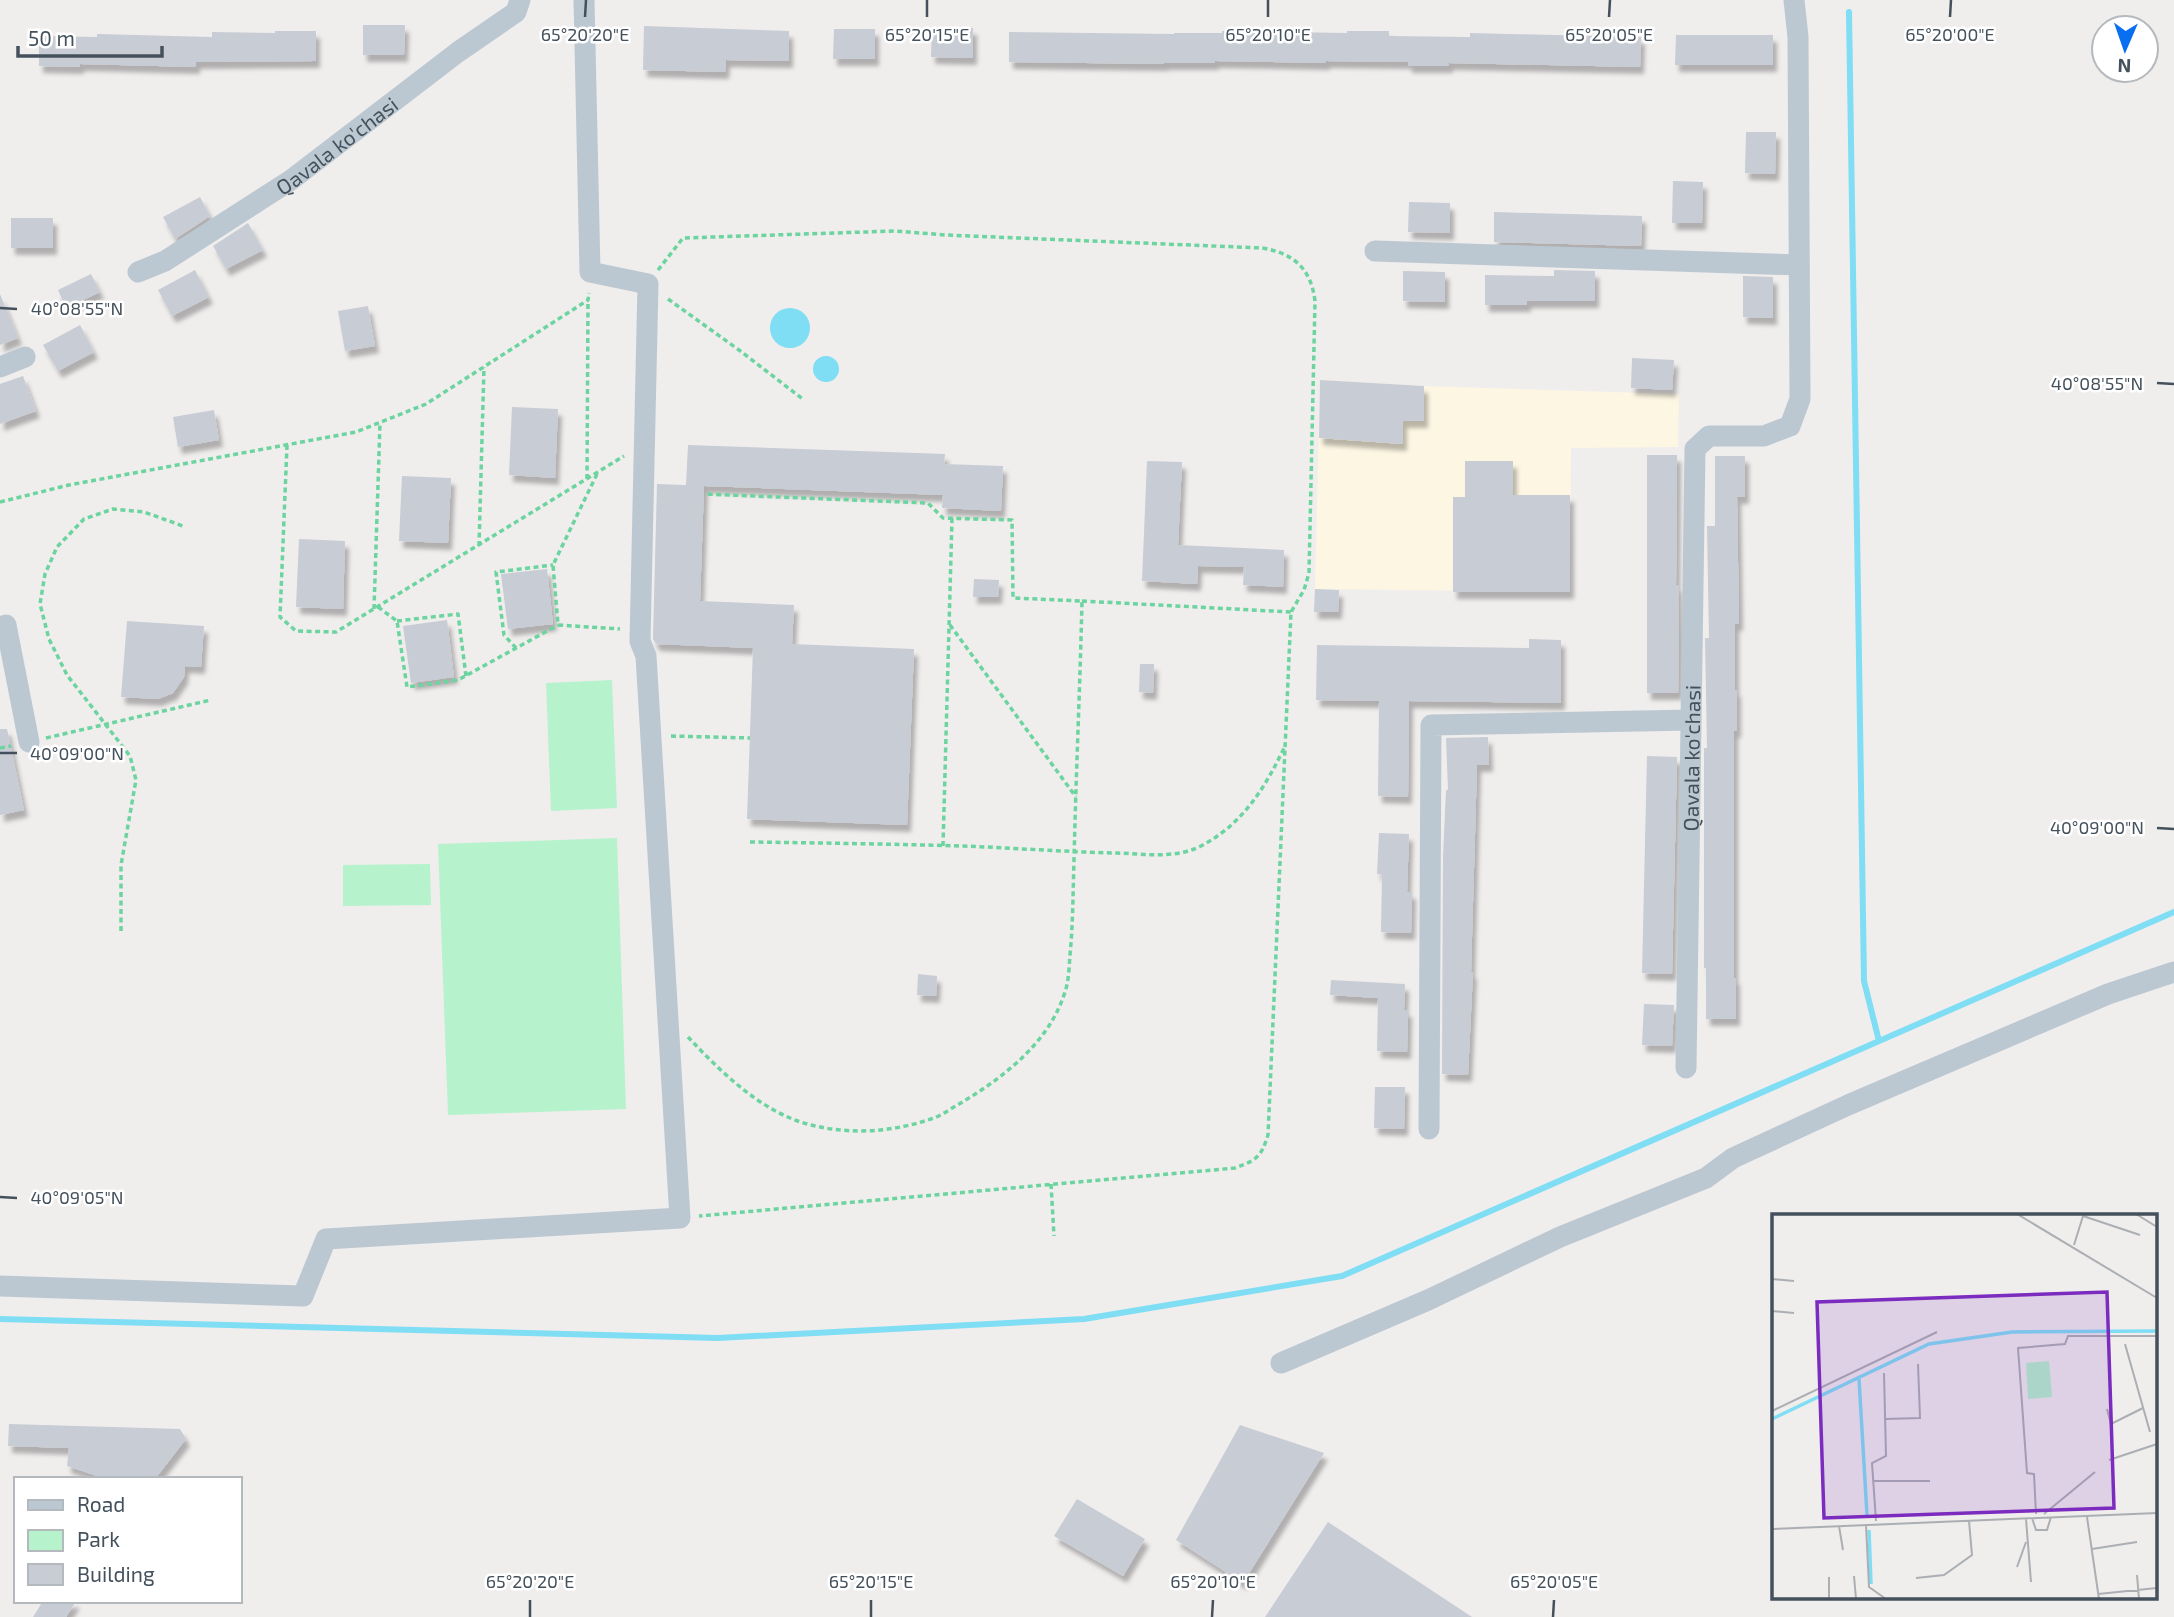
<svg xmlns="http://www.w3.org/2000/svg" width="2174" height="1617" font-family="'Exo 2',sans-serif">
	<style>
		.commercial { fill: #fdf6e3 }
		.green { fill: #b6f3cd }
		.water { fill: #7fddf4 }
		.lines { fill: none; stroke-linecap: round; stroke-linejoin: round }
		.stream { stroke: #7fddf4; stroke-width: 6 }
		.building { fill: #c8ccd4; filter: url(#shadow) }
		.path { stroke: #6bd49f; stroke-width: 3.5; stroke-dasharray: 5 3.5; stroke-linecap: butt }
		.minor { stroke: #bcc8d1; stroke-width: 21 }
		.ticks { fill: none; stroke: #44515c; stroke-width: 2.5 }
		.labels { text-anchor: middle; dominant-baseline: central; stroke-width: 5; stroke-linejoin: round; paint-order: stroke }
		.street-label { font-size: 21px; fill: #44515c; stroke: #fff }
		.inset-river { fill: none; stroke: #7fddf4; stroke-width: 3.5 }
		.inset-road { fill: none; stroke: #abafb3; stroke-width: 2 }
		.view { fill: #7b2cbf; fill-opacity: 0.15; stroke: #7b2cbf; stroke-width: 3.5 }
		.inset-edge { fill: none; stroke: #44515c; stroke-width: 3.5 }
		.ticks-label { font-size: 18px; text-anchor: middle; fill: #44515c; stroke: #fff; stroke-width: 5; stroke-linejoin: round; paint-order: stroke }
	</style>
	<defs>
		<filter id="shadow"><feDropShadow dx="4" dy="7" stdDeviation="2" flood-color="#0004"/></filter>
	</defs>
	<rect width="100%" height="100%" fill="#f0eded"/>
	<path class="commercial" d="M 1320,380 L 1424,386 L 1679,394 L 1678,447 L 1571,448 L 1570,592 L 1315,589 Z"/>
	<path class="green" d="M 612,680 L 617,808 L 551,811 L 546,683 Z
		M 617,838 L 626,1109 L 448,1115 L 438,844 Z
		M 430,864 L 431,905 L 343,906 L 343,865 Z"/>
	<path class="water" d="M770 328a20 20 0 1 1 40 0a20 20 0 1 1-40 0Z
		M813 369a13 13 0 1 1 26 0a13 13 0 1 1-26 0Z"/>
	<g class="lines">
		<path class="stream" d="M 1849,12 L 1864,981 L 1879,1041
			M 0,1319 L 718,1338 L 1084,1319 L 1342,1276 L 2174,912"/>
	</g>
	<path class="building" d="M 363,25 L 405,25 L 404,55 L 363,55 Z
		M 644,26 L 789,31 L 789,61 L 726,60 L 725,72 L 643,70 Z
		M 932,27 L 973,28 L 973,58 L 931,57 Z
		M 834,29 L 875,29 L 875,59 L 833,59 Z
		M 275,31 L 316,31 L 316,61 L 196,62 L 196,67 L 80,64 L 80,67 L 39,66 L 39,36 L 97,37 L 97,34 L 212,37 L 212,32 L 275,33 Z
		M 1222,31 L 1347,33 L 1347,31 L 1389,31 L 1389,36 L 1470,37 L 1470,33 L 1641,37 L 1640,67 L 1449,63 L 1449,66 L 1408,66 L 1408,62 L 1326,61 L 1326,63 L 1215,61 L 1215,63 L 1164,63 L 1164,64 L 1009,62 L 1009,32 L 1174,34 L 1174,33 L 1222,33 Z
		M 1676,35 L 1773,35 L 1773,65 L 1675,65 Z
		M 1746,132 L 1776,132 L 1775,174 L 1745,173 Z
		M 1673,181 L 1703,182 L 1702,223 L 1672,223 Z
		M 200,197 L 210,216 L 175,239 L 163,217 Z
		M 1409,202 L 1450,203 L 1450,233 L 1408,232 Z
		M 1494,212 L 1642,216 L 1641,246 L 1494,242 Z
		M 11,218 L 53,218 L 53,248 L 11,248 Z
		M 248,223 L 263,250 L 226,269 L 213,246 Z
		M 195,270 L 209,297 L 172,316 L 158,290 Z
		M 1554,270 L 1595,271 L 1595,301 L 1527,301 L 1527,305 L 1485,305 L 1485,275 L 1554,276 Z
		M 1403,271 L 1445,272 L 1445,302 L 1403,301 Z
		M 91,274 L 100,292 L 66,308 L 58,290 Z
		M 1743,276 L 1773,277 L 1773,318 L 1743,317 Z
		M 0,294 L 18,338 L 0,345 Z
		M 368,306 L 375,346 L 345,351 L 338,311 Z
		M 80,325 L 94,352 L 58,371 L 43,345 Z
		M 1632,358 L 1674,360 L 1672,390 L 1631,388 Z
		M 23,376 L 36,411 L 0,424 L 0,384 Z
		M 1320,380 L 1424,386 L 1424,421 L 1403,421 L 1403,444 L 1319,438 Z
		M 512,407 L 558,409 L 555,478 L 509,475 Z
		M 214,410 L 219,440 L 178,447 L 173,417 Z
		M 688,445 L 945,454 L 944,464 L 1003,466 L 1001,511 L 942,508 L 943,495 L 704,486 L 700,601 L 794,605 L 792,644 L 914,649 L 907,825 L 747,819 L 753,648 L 656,644 L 653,639 L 657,484 L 686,485 Z
		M 1647,455 L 1677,455 L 1676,585 L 1678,585 L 1679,638 L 1678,693 L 1647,693 Z
		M 1715,456 L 1745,456 L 1745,497 L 1737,497 L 1739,624 L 1735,624 L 1735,690 L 1737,690 L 1737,731 L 1734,731 L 1734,978 L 1736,978 L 1736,1019 L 1706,1019 L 1706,968 L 1704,968 L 1704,748 L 1707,748 L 1705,638 L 1709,638 L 1707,526 L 1715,526 Z
		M 1147,461 L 1182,462 L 1178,545 L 1284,550 L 1283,587 L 1243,585 L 1244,567 L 1198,566 L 1197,584 L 1142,581 Z
		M 1465,461 L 1513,461 L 1513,495 L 1570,495 L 1570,592 L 1453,592 L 1453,497 L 1465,497 Z
		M 402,476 L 451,478 L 448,543 L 399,541 Z
		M 299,539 L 345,541 L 343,609 L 296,607 Z
		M 547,569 L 553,624 L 508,629 L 501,574 Z
		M 974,579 L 999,580 L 998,597 L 973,597 Z
		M 1315,589 L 1339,590 L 1338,612 L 1314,612 Z
		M 447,620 L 454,677 L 411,683 L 403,626 Z
		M 127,621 L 204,626 L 201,667 L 185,666 L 184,677 L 173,693 L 158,699 L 121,697 Z
		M 1529,639 L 1561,640 L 1561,703 L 1409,701 L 1408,797 L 1378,796 L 1379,701 L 1316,700 L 1317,645 L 1529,648 Z
		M 1140,664 L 1154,664 L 1153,693 L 1139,692 Z
		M 0,729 L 7,729 L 24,810 L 0,815 Z
		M 1488,737 L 1489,765 L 1477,765 L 1471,972 L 1473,972 L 1468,1075 L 1442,1074 L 1443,857 L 1446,790 L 1448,790 L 1446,738 Z
		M 1647,756 L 1677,757 L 1672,974 L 1642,973 Z
		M 1379,833 L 1409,834 L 1407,892 L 1412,892 L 1411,933 L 1381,932 L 1382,874 L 1377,874 Z
		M 918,974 L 937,976 L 936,996 L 917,995 Z
		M 1331,980 L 1405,984 L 1404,1010 L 1408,1010 L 1407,1052 L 1377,1051 L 1378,998 L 1330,995 Z
		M 1644,1004 L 1674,1005 L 1672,1046 L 1642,1045 Z
		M 1375,1087 L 1405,1087 L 1404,1129 L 1374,1128 Z
		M 9,1424 L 180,1429 L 186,1439 L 155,1479 L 106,1479 L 67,1466 L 69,1448 L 8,1446 Z
		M 1240,1425 L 1324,1453 L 1243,1583 L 1176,1540 Z
		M 1077,1499 L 1145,1539 L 1123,1576 L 1054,1536 Z
		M 1328,1522 L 1472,1617 L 1265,1617 Z
		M 43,1601 L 76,1601 L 66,1617 L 33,1617 Z"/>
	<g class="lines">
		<path class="path" d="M 658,270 L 683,238 L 895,231 L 946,235 L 1262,248 C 1293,253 1311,268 1315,301 L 1309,573 L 1304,590 L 1291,612 L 1268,1135 C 1261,1157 1257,1160 1235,1168 L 699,1216
			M 668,299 L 739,350 L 804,400
			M 287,445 L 280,617 L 296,631 L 336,632 L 624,456
			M 597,474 L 553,565 L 558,625 L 620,629
			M 587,479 L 588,300
			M 0,502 L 69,485 L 356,432 L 426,404 L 588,300 L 589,293
			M 479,546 L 484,367
			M 1082,601 L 1291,612
			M 378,607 L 397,621 L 407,687 L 458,680 L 558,625
			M 374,609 L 380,423
			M 397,621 L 458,614 L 466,676
			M 950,625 L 1076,797
			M 516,648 L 504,635 L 496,572 L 553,565
			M 671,736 L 750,738
			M 46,738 L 211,700
			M 0,748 L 11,746
			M 750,842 C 821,843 892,844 963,846 C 1014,848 1066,852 1117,853 C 1145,854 1175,859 1201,846 C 1243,824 1265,788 1285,746
			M 943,846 L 952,518
			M 121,931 L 121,865 L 136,780 L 130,756 L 67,675 L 49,639 L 40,604 L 45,574 L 57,547 L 84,519 L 113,509 L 144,512 L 183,526
			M 688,1037 C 721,1072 762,1113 811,1125 C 851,1135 892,1132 931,1119 C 941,1116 950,1109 959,1104 C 1003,1078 1049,1043 1065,992 C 1069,980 1069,967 1070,955 C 1073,923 1073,892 1074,860 C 1076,774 1080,687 1082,601 L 1013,598 L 1012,520 L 943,518 L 928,503 L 704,494
			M 1051,1184 L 1054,1236"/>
		<g class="minor">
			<path d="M 1375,251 L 1799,265"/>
			<path id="s1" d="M 138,272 L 165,261 L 291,180 L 458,52 L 516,12 L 520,0"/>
			<path d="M 0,367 L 25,357"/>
			<path d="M 0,627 L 6,625 L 29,742"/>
			<path id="s2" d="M 1686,1068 L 1695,449 L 1709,436 L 1764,436 L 1790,426 L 1800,399 L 1798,37 L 1794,0"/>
			<path d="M 1429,1129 L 1431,725 L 1691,720"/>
			<path d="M 0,1286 L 303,1296 L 326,1239 L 680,1218 L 646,656 L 640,641 L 648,284 L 590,272 L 584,0"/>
			<path d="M 1281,1363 L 1428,1300 L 1560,1237 L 1706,1178 L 1733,1158 L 1848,1105 L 2108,994 L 2174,972"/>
		</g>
	</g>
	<path class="ticks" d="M 585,17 L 586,0M 927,17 L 927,0M 1268,17 L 1268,0M 1609,17 L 1610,0M 1950,17 L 1951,0M 0,308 L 17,309M 2157,383 L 2174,384M 0,753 L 17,753M 2157,828 L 2174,829M 0,1197 L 17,1198M 530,1617 L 530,1600M 871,1617 L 871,1600M 1212,1617 L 1213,1600M 1553,1617 L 1554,1600"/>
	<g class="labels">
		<g class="street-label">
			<text stroke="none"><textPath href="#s1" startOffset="236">Qavala ko'chasi</textPath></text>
			<text stroke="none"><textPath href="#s2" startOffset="310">Qavala ko'chasi</textPath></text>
		</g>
	</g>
	<g transform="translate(1772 1214)">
		<rect width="385" height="385" fill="#f0eded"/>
		<path d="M 277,147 L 280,183 L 256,185 L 254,149 Z" fill="#b6f3cd"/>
		<path class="inset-river" d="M 87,165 L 95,301M 0,205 L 157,130 L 240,118 L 385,117M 97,316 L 99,370"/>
		<path class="inset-road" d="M 245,0 L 385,84M 364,0 L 385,13M 311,2 L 368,21M 302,31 L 311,2M 0,65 L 22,67M 0,97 L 22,99M 353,130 L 378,218M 335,195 L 339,210 L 371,194M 0,197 L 165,118M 113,205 L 148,204 L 146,150M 337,246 L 385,230M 101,267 L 158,267M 264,300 L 262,260 L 255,259 L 246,134 L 293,130 L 296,122 L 385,122M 272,300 L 323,258M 315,303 L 327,385M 260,304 L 264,316 L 275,316 L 279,303M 254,305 L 259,368M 104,307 L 100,249 L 114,242 L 112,159M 94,311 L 97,373 L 114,385M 67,312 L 71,336M 0,315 L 385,299M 320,335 L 365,328M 245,353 L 254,328M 365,361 L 367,385M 82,362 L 84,385M 144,364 L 172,361 L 200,341 L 197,307M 326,380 L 385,374M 57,385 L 57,363"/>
		<path class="view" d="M 335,78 L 342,294 L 52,304 L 45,88 Z"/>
		<rect width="385" height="385" class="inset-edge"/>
	</g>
	<g class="ticks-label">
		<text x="585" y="41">65°20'20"E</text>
		<text x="927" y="41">65°20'15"E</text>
		<text x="1268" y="41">65°20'10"E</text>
		<text x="1609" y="41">65°20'05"E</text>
		<text x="1950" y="41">65°20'00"E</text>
		<text x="77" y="315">40°08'55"N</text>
		<text x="2097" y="390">40°08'55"N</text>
		<text x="77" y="760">40°09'00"N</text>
		<text x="2097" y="834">40°09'00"N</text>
		<text x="77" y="1204">40°09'05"N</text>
		<text x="530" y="1588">65°20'20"E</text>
		<text x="871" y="1588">65°20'15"E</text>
		<text x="1213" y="1588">65°20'10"E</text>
		<text x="1554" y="1588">65°20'05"E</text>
	</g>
	<rect x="14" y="1477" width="228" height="126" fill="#ffffff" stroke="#b4b9be" stroke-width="2"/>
	<rect x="28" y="1500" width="35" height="10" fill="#bcc8d1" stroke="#b4b9be" stroke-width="2"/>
	<text x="77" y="1512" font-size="21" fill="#44515c">Road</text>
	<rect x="28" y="1530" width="35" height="21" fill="#b6f3cd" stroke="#b4b9be" stroke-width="2"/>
	<text x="77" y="1547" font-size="21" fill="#44515c">Park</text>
	<rect x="28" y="1564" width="35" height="21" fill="#c8ccd4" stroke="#b4b9be" stroke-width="2"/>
	<text x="77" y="1582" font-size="21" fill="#44515c">Building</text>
	<g transform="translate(2125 49) rotate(182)"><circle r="33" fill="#ffffff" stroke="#b4b9be" stroke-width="2"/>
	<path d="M0-5L12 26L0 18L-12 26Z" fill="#076ff0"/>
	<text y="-10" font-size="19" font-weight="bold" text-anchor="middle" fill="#44515c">N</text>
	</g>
	<path d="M18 46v10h144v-10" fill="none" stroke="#44515c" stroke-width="3.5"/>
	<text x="28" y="46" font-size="21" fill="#44515c" stroke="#ffffff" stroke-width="5" paint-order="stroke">50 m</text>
</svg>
